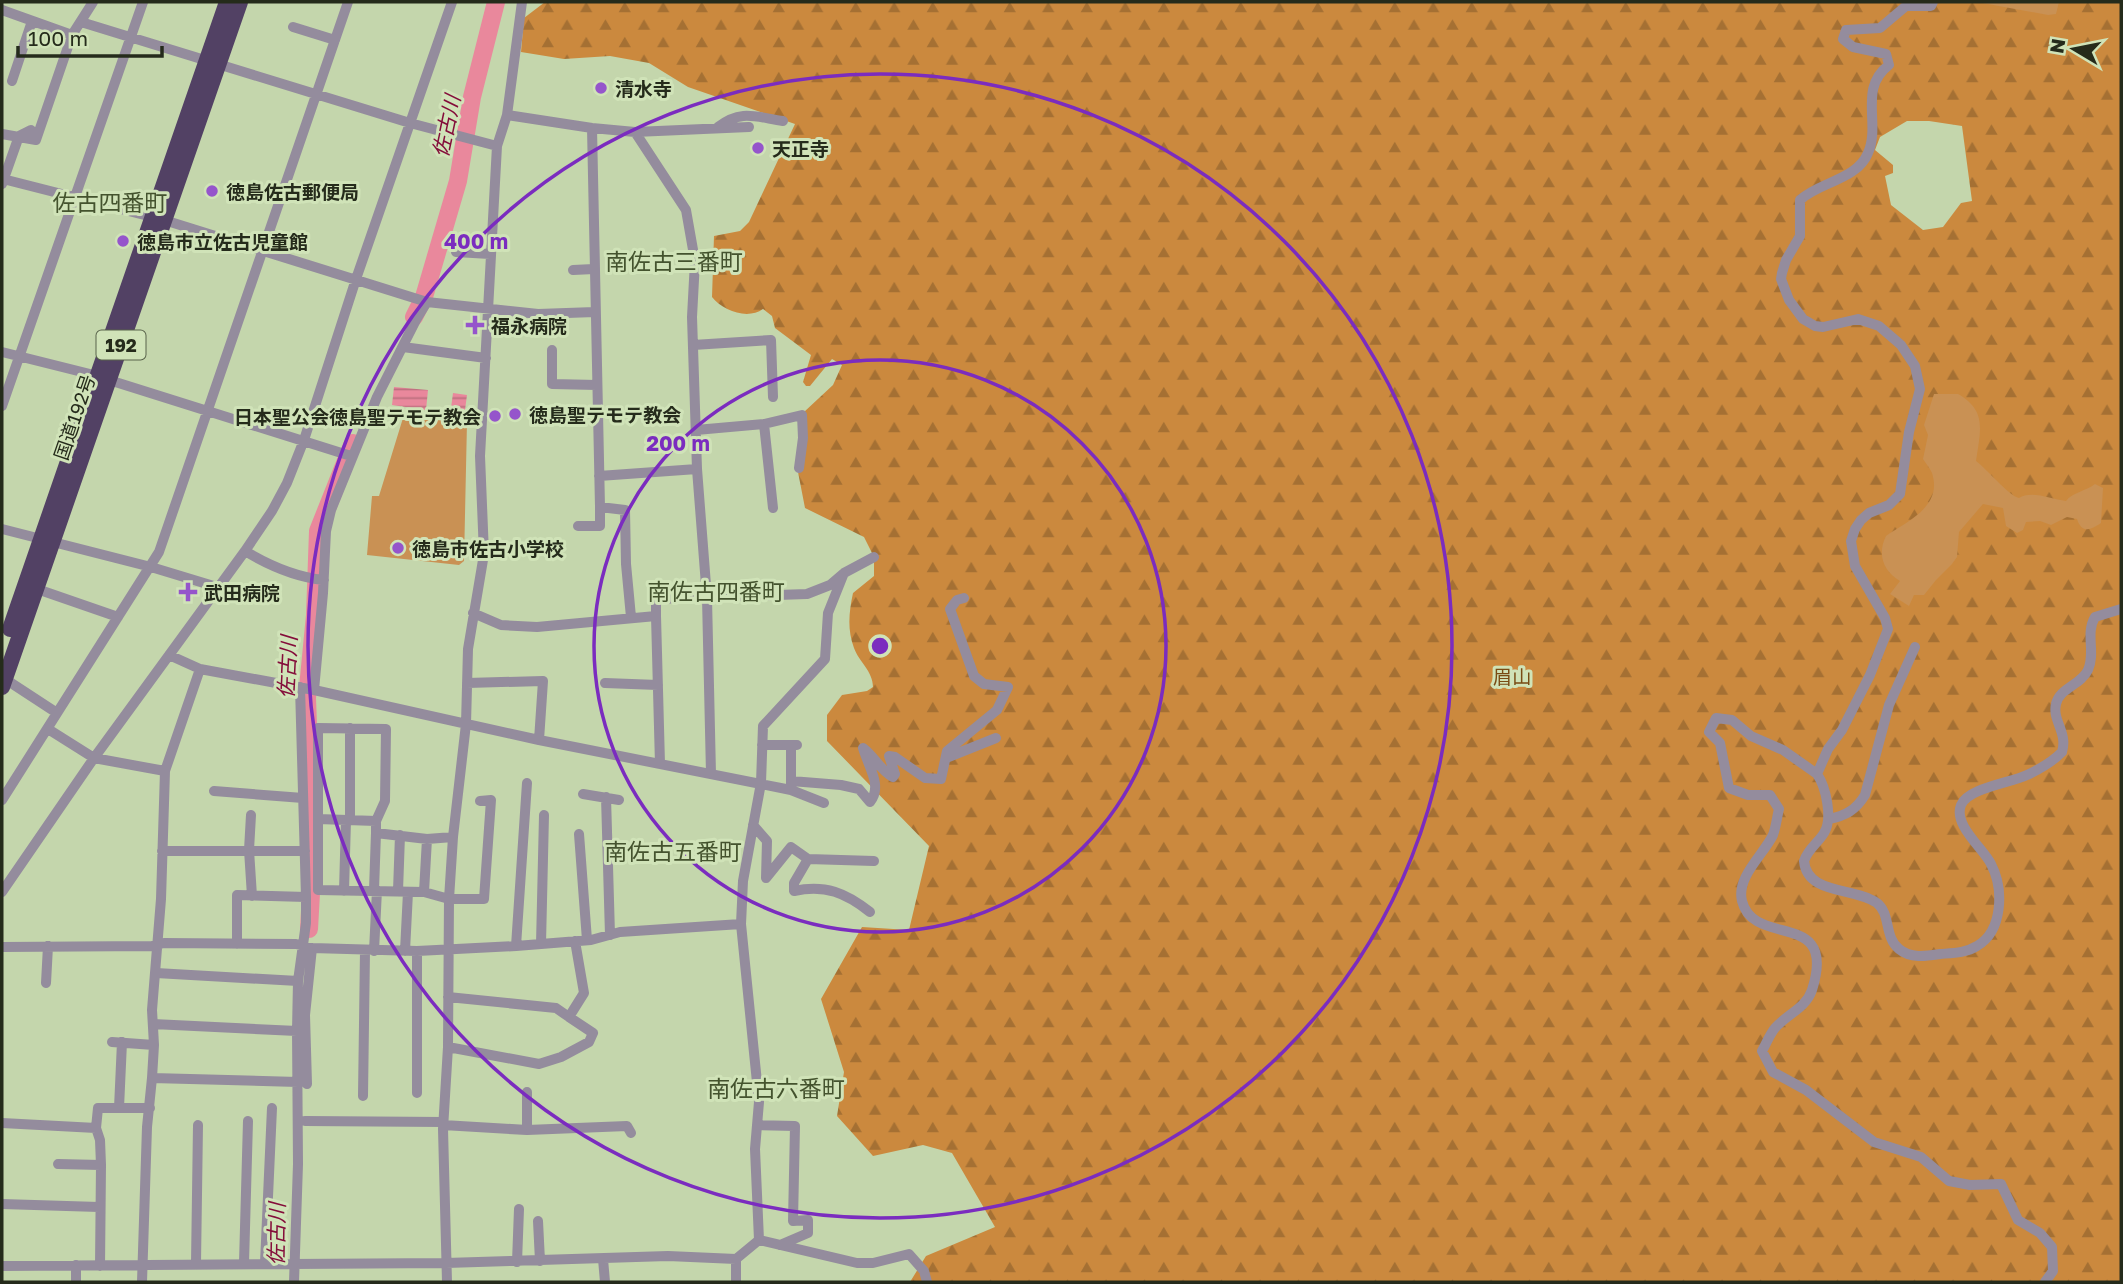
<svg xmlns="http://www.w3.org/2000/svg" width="2123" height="1284" font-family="'Golos Text','Noto Sans JP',sans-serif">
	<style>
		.forest { fill: url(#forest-firs); fill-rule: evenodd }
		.park { fill: #c99154 }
		.water { fill: url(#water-rules) }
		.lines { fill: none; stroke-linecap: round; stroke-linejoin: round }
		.river { stroke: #e9889c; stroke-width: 18 }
		.minor { stroke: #948c9d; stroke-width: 10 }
		.highway { stroke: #524164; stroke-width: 16 }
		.ring { fill: none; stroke: #7b2cbf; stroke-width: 3.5 }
		.poi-dot { fill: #9555cb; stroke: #d0e3b8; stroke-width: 2.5 }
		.labels { text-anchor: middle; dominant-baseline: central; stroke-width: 6; stroke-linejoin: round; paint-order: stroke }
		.shield { fill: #d0e3b8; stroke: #58624a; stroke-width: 2 }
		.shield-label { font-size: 18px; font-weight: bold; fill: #252b1b }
		.poi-label { font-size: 19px; font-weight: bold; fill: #252b1b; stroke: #d0e3b8; text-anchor: start }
		.street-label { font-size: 19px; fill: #252b1b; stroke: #d0e3b8 }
		.park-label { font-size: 19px; fill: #794c14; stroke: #d0e3b8 }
		.water-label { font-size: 21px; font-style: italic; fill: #840d3a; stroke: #d0e3b8 }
		.quarter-label { font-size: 23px; fill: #44532e; stroke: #d0e3b8 }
		.centre { fill: #7b2cbf; stroke: #d0e3b8; stroke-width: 3.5 }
		.ring-label { font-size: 21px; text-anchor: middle; font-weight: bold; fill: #7b2cbf; stroke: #d0e3b8; stroke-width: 6; stroke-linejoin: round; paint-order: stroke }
	</style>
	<defs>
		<pattern id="forest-firs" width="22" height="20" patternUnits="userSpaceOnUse" patternTransform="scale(1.75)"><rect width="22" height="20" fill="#cb893e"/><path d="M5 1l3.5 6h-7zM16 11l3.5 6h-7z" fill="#a57033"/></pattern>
		<pattern id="water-rules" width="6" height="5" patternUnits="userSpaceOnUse" patternTransform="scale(1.75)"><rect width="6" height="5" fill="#e9889c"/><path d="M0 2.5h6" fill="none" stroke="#bd6f7e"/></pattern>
	</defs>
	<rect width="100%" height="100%" fill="#c4d6ac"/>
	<path class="forest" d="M 545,2 L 2121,2 L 2121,1282 L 910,1282 L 926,1256 L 995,1227 L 952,1153 L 923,1145 L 873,1156 L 837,1116 L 844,1072 L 821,999 L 862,927 L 909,930 L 929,846 L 827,741 L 827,715 L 842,695 L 867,691 L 873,687 C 873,671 859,662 854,648 C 847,629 849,612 853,593 L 874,576 L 874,557 L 864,537 L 805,508 L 798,472 L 804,412 L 833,385 L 842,365 L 832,359 L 810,386 L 806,386 L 803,382 L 811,355 L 775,328 L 772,316 L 763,309 C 748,320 723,311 712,297 L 714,236 L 740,231 L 749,222 L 795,124 L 688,87 L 649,63 L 610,56 L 564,59 L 521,52 L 524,18 ZM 1907,121 L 1929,121 L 1962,126 L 1972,201 L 1961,203 L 1943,227 L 1923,230 L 1891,205 L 1885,176 L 1893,173 L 1893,165 L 1875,150 L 1880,137 Z"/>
	<path class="park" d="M 1977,2 L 2059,2 L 2056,14 L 2048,15 Z
		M 1934,394 L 1958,394 C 1988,411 1980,432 1976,461 C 1987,469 2009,496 2019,498 C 2031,490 2051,499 2066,501 C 2071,493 2086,491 2095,484 L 2103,488 L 2101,523 C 2092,529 2082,535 2077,519 L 2067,517 L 2051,525 L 2040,521 L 2026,522 L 2023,530 L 2017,533 L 2006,526 L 2003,508 L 1983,504 L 1959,532 L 1957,557 L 1952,564 L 1936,580 L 1924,595 L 1914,595 L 1909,606 L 1890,594 L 1900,581 C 1883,571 1877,554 1886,536 C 1907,521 1943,507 1932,473 C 1930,468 1926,464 1923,459 L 1928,435 L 1924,425 Z
		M 403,418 L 467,422 L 464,561 L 459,565 L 367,555 L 372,496 L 379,496 Z"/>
	<path class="water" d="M 394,387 L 428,390 L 426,410 L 392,405 Z
		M 453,393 L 467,395 L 465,410 L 451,408 Z"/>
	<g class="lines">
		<path class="river" d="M 414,317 L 424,297 L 458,181 L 472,97 L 496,2
			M 309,929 L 313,857 L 307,698 L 315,615 L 318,531 L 353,443"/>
		<path class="minor" d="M 1933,2 L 1931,6 L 1906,6 L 1880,28 L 1846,30 L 1843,39 L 1853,47 L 1886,54 L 1889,65 C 1858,88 1881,124 1868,153 C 1857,180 1819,182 1800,200 L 1800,236 L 1786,260 L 1782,273 L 1781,279 L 1789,300 L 1803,319 L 1815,326 L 1823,327 L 1858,319 L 1879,326 L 1901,345 L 1915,366 L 1920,389 L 1909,432 L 1900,494 L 1889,505 L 1869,513 L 1861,520 L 1855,529 L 1851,541 L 1855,566 L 1885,618 L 1888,629 L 1870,675 L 1842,730 L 1828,749 L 1817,774 C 1826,787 1833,819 1824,833 C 1818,843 1808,849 1804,861 C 1807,895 1854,887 1877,903 C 1891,914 1884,937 1899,949 C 1911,959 1927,956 1940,954 C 1952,953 1966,953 1977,946 C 2003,931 2004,889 1991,864 C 1983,848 1953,825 1961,805 C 1968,788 2010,783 2027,775 C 2040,769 2052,762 2062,752 C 2068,732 2052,721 2056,704 C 2059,688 2081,685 2088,670 C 2096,652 2085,634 2095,617 L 2121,609
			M 2,10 L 72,35
			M 81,22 L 410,123 L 497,146
			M 293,27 L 335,40
			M 12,81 L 32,21
			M 507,115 L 592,128 L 635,132 L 686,210 L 695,261 L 692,317 L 697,469 L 707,598 L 711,774
			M 718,127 C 741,109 756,117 783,121
			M 592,128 L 600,507 L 625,510 L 626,564 L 631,617
			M 635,132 L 749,127
			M 2,134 L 36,140 L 72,35 L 93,2
			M 3,179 L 164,220 L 427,302 L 538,314 L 595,312
			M 2,184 L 19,136 L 31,130
			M 456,252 L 490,254
			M 573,270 L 594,269
			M 693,345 L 771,340 L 773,397
			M 403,347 L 486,358
			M 552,350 L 552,384 L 597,385
			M 2,352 L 98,376
			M 109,380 L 351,456
			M 2,406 L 143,2
			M 764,424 L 773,508
			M 696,430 L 764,424 L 802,415 L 803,438 L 799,468
			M 599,476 L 697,469
			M 578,526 L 600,526 L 600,507
			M 2,529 L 151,567 L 217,587
			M 245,551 C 270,566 295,577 324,580
			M 37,589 L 118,617
			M 473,613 L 501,625 L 537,627 L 656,616 L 660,764
			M 656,616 L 656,599 L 807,594 L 830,585 L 844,573 L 874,557
			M 169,655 L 200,669 L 314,690 L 539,740 L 791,790 L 791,745
			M 2,677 L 57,713
			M 467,683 L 543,681 L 539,740
			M 605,683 L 658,685
			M 314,690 L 323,593 L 326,531 L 331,510 L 377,397 L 416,320 L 427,302
			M 48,729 L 94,758 L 165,771
			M 762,745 L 797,745
			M 946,758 L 996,738
			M 1817,774 L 1783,750 L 1751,736 L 1732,720 L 1716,718 L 1709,732 L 1720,743 L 1729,788 L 1748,795 L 1770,795 L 1779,809 C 1777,817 1776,827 1773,835 C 1764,854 1736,877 1742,901 C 1754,949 1838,908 1812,990 C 1806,1008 1787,1014 1775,1028 C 1770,1034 1766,1044 1762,1051 L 1773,1072 L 1806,1090 L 1874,1142 L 1921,1157 L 1949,1181 L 1970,1185 L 2001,1184 L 2018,1220 L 2040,1233 L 2052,1247 L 2053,1271 L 2045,1282
			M 791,781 L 841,785 L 859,789 L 870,802 C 883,786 868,766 863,748 C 875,757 880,770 893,777 L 895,774 L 889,756 L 895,757 L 925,778 L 941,779 L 947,751 L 997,710 L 1008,687 L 984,684 L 974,676 L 950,609 L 957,600 L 964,598
			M 791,790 L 824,803
			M 214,791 L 303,798
			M 583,794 L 619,800
			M 606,797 L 610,935
			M 2,800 L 159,552 L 348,2
			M 251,815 L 249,850 L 252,896
			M 318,819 L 376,821 L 385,801 L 386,729 L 318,728 L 318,890 L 424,892 L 449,899 L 484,899 L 491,800 L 480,801
			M 1829,819 C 1845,816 1856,810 1865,795 L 1889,705 L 1915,647
			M 350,820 L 350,728
			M 376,821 L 376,833 L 427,839 L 453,837
			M 753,825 L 767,841 L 766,878 L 791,847 L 808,859
			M 579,834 L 587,940
			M 162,851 L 305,851
			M 374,890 L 376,833
			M 344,891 L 346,820
			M 398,891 L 400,835
			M 2,892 L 94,758 L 245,551 L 272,511 L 287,483 L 304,440 L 356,279 L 452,2
			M 424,892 L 427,839
			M 870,912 C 846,893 825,884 794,891 L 794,883 L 808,859 L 874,861
			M 237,944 L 237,895 L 306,897
			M 541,944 L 544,815
			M 516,946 L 527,783
			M 2,947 L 152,946 L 164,943 L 296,944 L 312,948 L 417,951 L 516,946 L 591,940 L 620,932 L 741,924
			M 374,951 L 377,890
			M 405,951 L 408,892
			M 156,973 L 298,981
			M 46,983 L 48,946
			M 448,997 L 556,1008 L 569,1017 L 584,993 L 575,941
			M 153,1024 L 297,1031 L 298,981 L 306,923 L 306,897 L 300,687
			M 112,1042 L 154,1045
			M 448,1047 L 539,1064 L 561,1057 L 589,1042 L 593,1033 L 569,1017
			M 152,1078 L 298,1082
			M 307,1084 L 305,1015 L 312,948
			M 417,1093 L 417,951
			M 363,1096 L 365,951
			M 119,1108 L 122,1042
			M 305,1121 L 443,1122
			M 2,1123 L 96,1128 L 98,1108 L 150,1108
			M 443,1125 L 527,1130 L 627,1126 L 631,1133
			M 757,1125 L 795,1126 L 793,1221 L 808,1220 L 808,1233 L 780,1245
			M 96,1128 L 100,1140 L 101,1165 L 100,1266
			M 527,1130 L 527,1092
			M 58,1164 L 101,1165
			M 2,1204 L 99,1207
			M 538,1221 L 540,1261
			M 759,1240 L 857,1263 L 873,1263 L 909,1254 L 924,1271 L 927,1282
			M 603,1259 L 605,1282
			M 517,1262 L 519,1209
			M 196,1263 L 198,1125
			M 244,1263 L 248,1121
			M 265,1263 L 272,1108
			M 76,1265 L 76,1282
			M 2,1266 L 446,1263 L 668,1256 L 736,1259
			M 142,1282 L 147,1127 L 152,1078 L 154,1045 L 152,1010 L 161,899 L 165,771 L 200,669
			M 294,1282 L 298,1164 L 297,1031
			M 447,1282 L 443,1129 L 448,1047 L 449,899 L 453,837 L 466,724 L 468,649 L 484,554 L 480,456 L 497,146 L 507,115 L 522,2
			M 736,1282 L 736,1259 L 759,1240 L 755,1149 L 759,1102 L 741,924 L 743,881 L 761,783 L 763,726 L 825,659 L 828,613 L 844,573"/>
		<path class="highway" d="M 10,629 L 227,2
			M 2,687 L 240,2"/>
	</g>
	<g class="ring">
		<circle cx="880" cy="646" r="286"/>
		<circle cx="880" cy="646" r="572"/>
	</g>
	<g class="poi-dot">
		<circle cx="601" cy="88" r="7"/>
		<circle cx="758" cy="148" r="7"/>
		<circle cx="212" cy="191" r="7"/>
		<circle cx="123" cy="241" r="7"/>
		<path d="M471.5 314.5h7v7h7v7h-7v7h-7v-7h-7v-7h7z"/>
		<circle cx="515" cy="414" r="7"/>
		<circle cx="495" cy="416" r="7"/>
		<circle cx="398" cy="548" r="7"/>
		<path d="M184.5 581.5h7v7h7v7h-7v7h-7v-7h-7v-7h7z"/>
	</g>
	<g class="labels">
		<rect class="shield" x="96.5" y="330.5" width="49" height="29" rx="5"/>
		<g class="shield-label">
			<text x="121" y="345">192</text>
		</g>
		<g class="poi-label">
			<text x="615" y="88">清水寺</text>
			<text x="772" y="148">天正寺</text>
			<text x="226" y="191">徳島佐古郵便局</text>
			<text x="137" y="241">徳島市立佐古児童館</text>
			<text x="491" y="325">福永病院</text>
			<text x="529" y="414">徳島聖テモテ教会</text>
			<text x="481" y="416" text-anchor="end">日本聖公会徳島聖テモテ教会</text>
			<text x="412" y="548">徳島市佐古小学校</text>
			<text x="204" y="592">武田病院</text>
		</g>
		<g class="street-label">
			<text transform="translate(74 417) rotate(-71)">国道192号</text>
		</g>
		<g class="park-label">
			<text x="1512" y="676">眉山</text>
		</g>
		<g class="water-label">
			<text transform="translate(446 126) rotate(-78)">佐古川</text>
			<text transform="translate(287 667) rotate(-87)">佐古川</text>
			<text transform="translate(276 1234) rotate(-89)">佐古川</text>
		</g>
		<g class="quarter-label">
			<text x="110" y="202">佐古四番町</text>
			<text x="674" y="261">南佐古三番町</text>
			<text x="716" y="591">南佐古四番町</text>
			<text x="673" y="851">南佐古五番町</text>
			<text x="776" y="1088">南佐古六番町</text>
		</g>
	</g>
	<circle cx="880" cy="646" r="10" class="centre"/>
	<g class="ring-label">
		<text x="476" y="249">400 m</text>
		<text x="678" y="451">200 m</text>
	</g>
	<rect width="2123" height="1284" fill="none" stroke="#252b1b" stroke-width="7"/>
	<g transform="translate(2074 49) rotate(280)" stroke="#d0e3b8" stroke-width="5" paint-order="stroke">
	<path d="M0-5L12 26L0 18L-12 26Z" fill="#252b1b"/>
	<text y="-10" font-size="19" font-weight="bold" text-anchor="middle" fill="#252b1b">N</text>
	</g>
	<path d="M18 46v10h144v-10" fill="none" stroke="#252b1b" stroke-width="3.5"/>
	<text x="28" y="46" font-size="21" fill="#252b1b" stroke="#d0e3b8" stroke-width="5" paint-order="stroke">100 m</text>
</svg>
